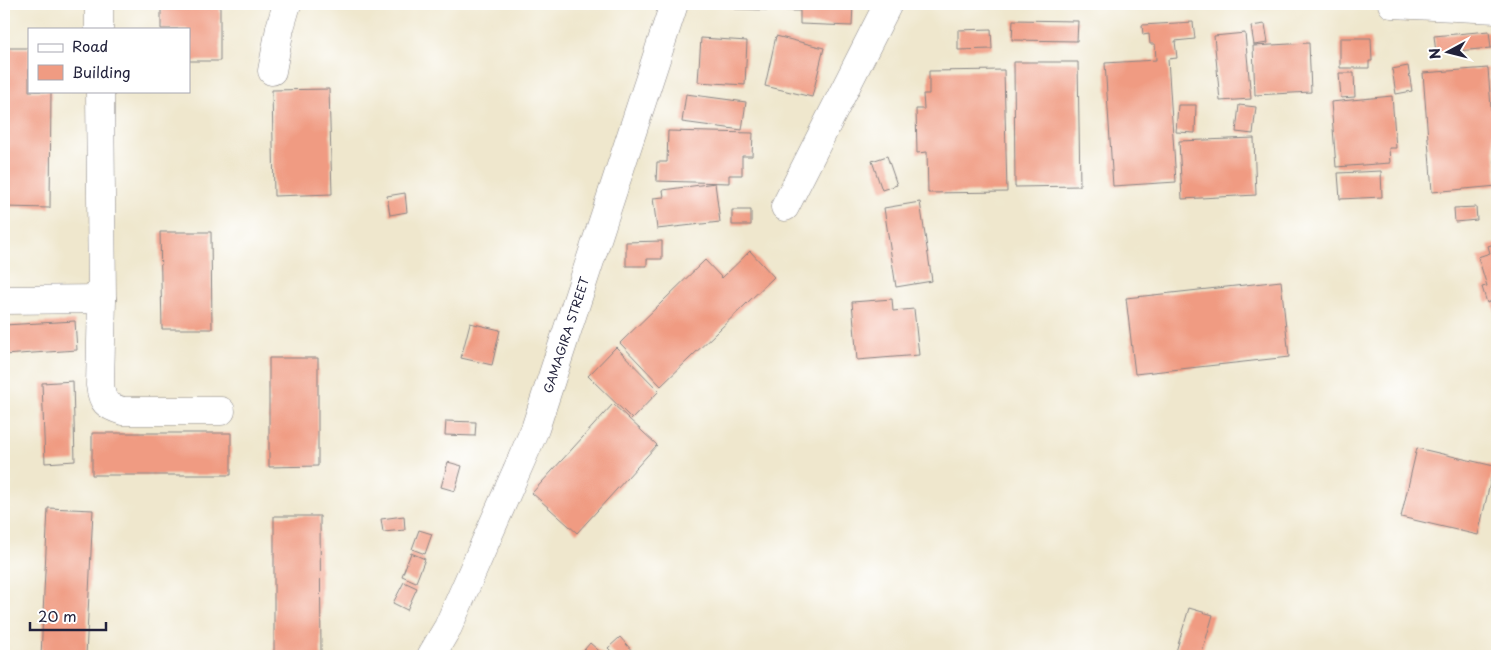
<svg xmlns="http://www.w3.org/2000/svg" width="1501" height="660" font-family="'Playpen Sans',sans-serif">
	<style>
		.building { fill: #f09b82 }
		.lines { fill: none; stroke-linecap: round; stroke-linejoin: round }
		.minor-casing { stroke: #888484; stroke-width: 29 }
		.minor { stroke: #fff; stroke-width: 28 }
		.labels { text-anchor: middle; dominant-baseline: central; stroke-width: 4; stroke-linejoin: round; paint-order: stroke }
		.street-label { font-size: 12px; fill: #22223b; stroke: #fff }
	</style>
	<rect width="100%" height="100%" fill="#fff"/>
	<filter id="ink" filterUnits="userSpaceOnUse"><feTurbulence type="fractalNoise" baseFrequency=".02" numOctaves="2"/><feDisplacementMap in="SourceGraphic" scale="10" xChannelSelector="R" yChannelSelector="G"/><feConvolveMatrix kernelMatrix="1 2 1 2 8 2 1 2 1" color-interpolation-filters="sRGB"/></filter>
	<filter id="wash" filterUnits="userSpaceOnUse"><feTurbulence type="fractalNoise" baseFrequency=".0096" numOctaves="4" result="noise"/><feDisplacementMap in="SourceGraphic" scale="20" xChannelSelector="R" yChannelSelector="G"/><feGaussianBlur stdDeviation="1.12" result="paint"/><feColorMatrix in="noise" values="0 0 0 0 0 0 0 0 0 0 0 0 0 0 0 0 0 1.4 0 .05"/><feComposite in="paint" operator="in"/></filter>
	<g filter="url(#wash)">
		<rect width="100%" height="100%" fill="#efe7cd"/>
		<g id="blocks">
			<path class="building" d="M 161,4 L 220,4 L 220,61 L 189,61 L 189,29 L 161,29 Z
				M 735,4 L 853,4 L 852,26 L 800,24 L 800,11 L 735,9 Z
				M 1013,20 L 1078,21 L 1077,41 L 1012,40 Z
				M 1193,22 L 1195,39 L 1175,41 L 1177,58 L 1168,59 L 1176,182 L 1113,186 L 1105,63 L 1156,60 L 1155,44 L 1150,44 L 1149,34 L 1143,35 L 1142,25 Z
				M 1265,24 L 1268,43 L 1254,45 L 1251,26 Z
				M 991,29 L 992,49 L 958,50 L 958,30 Z
				M 1489,31 L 1491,48 L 1436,53 L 1434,36 Z
				M 1245,33 L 1251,99 L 1220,101 L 1214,36 Z
				M 776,36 L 824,48 L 812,97 L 765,86 Z
				M 701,38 L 747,41 L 745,85 L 698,82 Z
				M 1340,38 L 1371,38 L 1372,61 L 1369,61 L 1369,68 L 1340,68 Z
				M 1309,43 L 1311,92 L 1255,95 L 1253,46 Z
				M 4,48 L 29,48 L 29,91 L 51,91 L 50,208 L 4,207 Z
				M 1014,62 L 1078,62 L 1080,186 L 1015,187 Z
				M 1408,66 L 1412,91 L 1396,94 L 1392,69 Z
				M 1488,68 L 1497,186 L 1432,192 L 1423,73 Z
				M 1004,70 L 1007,192 L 928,193 L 927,152 L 917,153 L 916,109 L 924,109 L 923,94 L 929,94 L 929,71 Z
				M 1339,73 L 1354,73 L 1355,97 L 1341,98 Z
				M 329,89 L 332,194 L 274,196 L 272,90 Z
				M 686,94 L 746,102 L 742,130 L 682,122 Z
				M 1392,96 L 1396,148 L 1389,148 L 1390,163 L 1336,167 L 1331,102 Z
				M 1178,105 L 1196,105 L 1195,133 L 1176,132 Z
				M 1239,105 L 1256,107 L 1253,134 L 1236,132 Z
				M 668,131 L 753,133 L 752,156 L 742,156 L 742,175 L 729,175 L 729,183 L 656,181 L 657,162 L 667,162 Z
				M 1254,138 L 1256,195 L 1182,199 L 1179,141 Z
				M 887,156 L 897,185 L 882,190 L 872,161 Z
				M 1381,171 L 1382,197 L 1340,199 L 1338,173 Z
				M 715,183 L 720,222 L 657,229 L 653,198 L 664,197 L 663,190 Z
				M 405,193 L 407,212 L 390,215 L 387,196 Z
				M 920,202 L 932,281 L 896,287 L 884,208 Z
				M 1476,207 L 1477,220 L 1455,222 L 1454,208 Z
				M 732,210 L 751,210 L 751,225 L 732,225 Z
				M 160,232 L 211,232 L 212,329 L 162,329 Z
				M 662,241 L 662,259 L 647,259 L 647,266 L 626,266 L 626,242 Z
				M 1497,243 L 1497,318 L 1492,301 L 1487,303 L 1482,287 L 1487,286 L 1478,257 L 1490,253 L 1488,246 Z
				M 750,251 L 774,277 L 661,386 L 620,343 L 705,260 L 722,278 Z
				M 1281,281 L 1289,357 L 1135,374 L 1126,298 Z
				M 892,299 L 893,311 L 914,309 L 919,355 L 857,360 L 852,302 Z
				M 75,321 L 77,350 L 4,355 L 4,325 Z
				M 470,323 L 500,330 L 492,365 L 461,358 Z
				M 616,347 L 659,391 L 632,419 L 588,376 Z
				M 269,358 L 318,358 L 318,466 L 269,467 Z
				M 73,381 L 75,461 L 45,463 L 42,383 Z
				M 613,404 L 657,445 L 577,533 L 532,493 Z
				M 446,421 L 476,422 L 475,436 L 445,435 Z
				M 92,433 L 231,433 L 231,475 L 92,475 Z
				M 1417,448 L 1494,466 L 1478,535 L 1401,517 Z
				M 448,462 L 462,466 L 455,491 L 441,487 Z
				M 48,508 L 93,510 L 86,656 L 41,656 Z
				M 274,516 L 320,516 L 321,656 L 274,656 Z
				M 404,516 L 405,530 L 383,532 L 381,519 Z
				M 419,530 L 432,534 L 425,554 L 412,549 Z
				M 411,553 L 425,559 L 416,582 L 402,576 Z
				M 404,582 L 417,588 L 407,610 L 393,603 Z
				M 1189,608 L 1213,615 L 1201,656 L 1181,656 L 1175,655 Z
				M 620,637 L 633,652 L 628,656 L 616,656 L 608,648 Z
				M 590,643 L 605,656 L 579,656 Z"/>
		</g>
	</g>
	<g filter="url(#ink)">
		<use href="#blocks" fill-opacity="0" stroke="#888484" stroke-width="1"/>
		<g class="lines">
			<g class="minor-casing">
				<g id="minor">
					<path d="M 99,4 L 99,29"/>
					<path d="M 1392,4 L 1497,9"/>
					<path d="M 272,71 L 280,28 L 287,4"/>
					<path d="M 100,91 L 102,299 L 100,385 C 102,402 106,406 123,411 L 221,411"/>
					<path d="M 785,207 L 888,4"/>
					<path d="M 4,300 L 102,299"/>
					<path id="s1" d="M 431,656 L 448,627 L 535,429 L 674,4"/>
				</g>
			</g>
			<use href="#minor" class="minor"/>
		</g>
	</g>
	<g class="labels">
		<g class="street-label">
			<text stroke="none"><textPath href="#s1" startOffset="349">GAMAGIRA STREET</textPath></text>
		</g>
	</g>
	<rect width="1501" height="660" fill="none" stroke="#fff" stroke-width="20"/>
	<rect x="28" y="28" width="162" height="65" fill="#ffffff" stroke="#a7a7b1"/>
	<rect x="38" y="44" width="25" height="8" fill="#ffffff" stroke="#a7a7b1"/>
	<text x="72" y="52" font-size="15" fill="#22223b">Road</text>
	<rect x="38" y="65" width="25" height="15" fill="#f09b82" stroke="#a7a7b1"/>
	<text x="72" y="78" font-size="15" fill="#22223b">Building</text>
	<g transform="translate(1448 52) rotate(263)" stroke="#ffffff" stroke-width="4" paint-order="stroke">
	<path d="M0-4L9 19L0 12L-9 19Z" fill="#22223b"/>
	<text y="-8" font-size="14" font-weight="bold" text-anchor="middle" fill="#22223b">N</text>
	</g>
	<path d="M30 622v8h76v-8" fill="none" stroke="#22223b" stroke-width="2.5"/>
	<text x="38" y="622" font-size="15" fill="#22223b" stroke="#ffffff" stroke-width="4" paint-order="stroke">20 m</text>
</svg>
